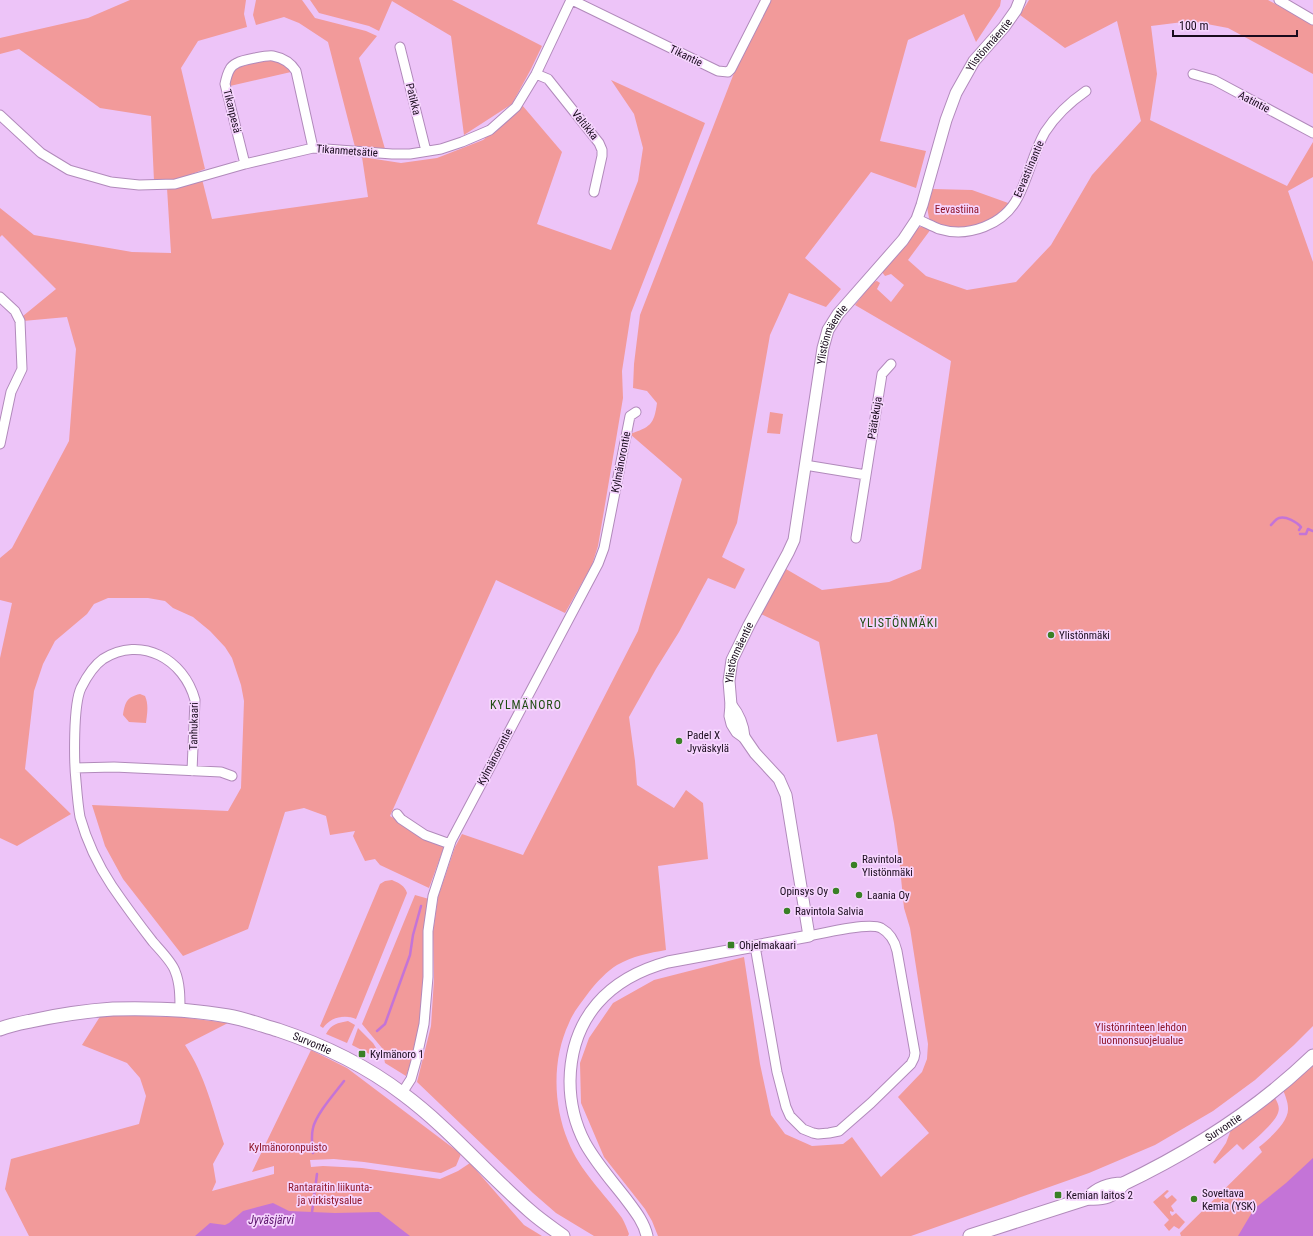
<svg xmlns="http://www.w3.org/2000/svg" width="1313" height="1236" font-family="'Roboto Condensed',sans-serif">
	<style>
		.green { fill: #f29a9a }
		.water { fill: #c474d7 }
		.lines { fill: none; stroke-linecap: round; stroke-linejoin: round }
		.stream { stroke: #c474d7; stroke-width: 2.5 }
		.minor-casing { stroke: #b18abb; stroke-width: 11 }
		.tertiary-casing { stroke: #b18abb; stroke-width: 13 }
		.secondary-casing { stroke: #b18abb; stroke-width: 15 }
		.minor { stroke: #fff; stroke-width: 9 }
		.tertiary { stroke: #fff; stroke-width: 11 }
		.secondary { stroke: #fff; stroke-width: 13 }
		.poi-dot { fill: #398025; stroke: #f6d5fe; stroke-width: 1.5 }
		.labels { text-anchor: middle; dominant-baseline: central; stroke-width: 3.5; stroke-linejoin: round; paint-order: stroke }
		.street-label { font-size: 11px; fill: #190b1d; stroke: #f6d5fe }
		.park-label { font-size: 11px; fill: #8f172a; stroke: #f6d5fe }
		.poi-label { font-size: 11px; fill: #190b1d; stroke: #f6d5fe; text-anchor: start }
		.neighbourhood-label { font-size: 12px; letter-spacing: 1px; fill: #214d14; stroke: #f6d5fe }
		.water-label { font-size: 12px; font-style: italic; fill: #5f1570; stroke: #f6d5fe }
	</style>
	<rect width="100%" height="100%" fill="#edc4f8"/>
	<path class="green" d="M 130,0 L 246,0 L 244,14 L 247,27 L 198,41 L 181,68 L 205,169 L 173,181 L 154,181 L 151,116 L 100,108 L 19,49 L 0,54 L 0,38 L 88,18 Z
		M 256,0 L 302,0 L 315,18 L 366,31 L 377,36 L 359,58 L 385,149 L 355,147 L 328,42 L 299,23 L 284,17 L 256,25 L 253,15 Z
		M 310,0 L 452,0 L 542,46 L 531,69 L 512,104 L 464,135 L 451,36 L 392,1 L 379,31 L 369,26 L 319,13 Z
		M 771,0 L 1001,0 L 1000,6 L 976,42 L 964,14 L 908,40 L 880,141 L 926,151 L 916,188 L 871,172 L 805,258 L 841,289 L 826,307 L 789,293 L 770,335 L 737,523 L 722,557 L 745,569 L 735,589 L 708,578 L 679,632 L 656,669 L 629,717 L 635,761 L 637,785 L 674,808 L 686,790 L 703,803 L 708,859 L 658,866 L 666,950 C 649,953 633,956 617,965 C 607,971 596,983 589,992 C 582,1002 573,1012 569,1023 C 552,1059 553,1104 568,1141 C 579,1170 604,1193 622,1218 C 625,1223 627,1229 629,1234 L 628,1236 L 594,1236 L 556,1213 L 533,1193 L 417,1082 L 431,1026 L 434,979 L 433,932 L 438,897 L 455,847 L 462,834 L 523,855 L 638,631 L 682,479 L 630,434 C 650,427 654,425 657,403 L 647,391 L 633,388 L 634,364 L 640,315 L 734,73 Z
		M 1029,0 L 1268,0 L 1313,25 L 1313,74 L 1228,28 L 1191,21 L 1151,26 L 1157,74 L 1150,120 L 1287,186 L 1313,142 L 1313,177 L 1288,191 L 1313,262 L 1313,1026 L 1294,1045 L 1255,1080 L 1213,1111 L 1155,1145 L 1089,1173 L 911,1236 L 658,1236 L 652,1221 L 645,1209 L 604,1157 L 581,1103 L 580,1063 L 589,1038 L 613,1003 L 654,980 L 744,957 L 760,1064 L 771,1115 L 785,1134 L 812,1146 L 843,1144 L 852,1137 L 881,1177 L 929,1133 L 898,1097 L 922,1072 L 927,1059 L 928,1044 L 910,928 L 904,908 L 899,858 L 894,823 L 877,734 L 837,742 L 819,642 L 761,614 L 786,569 L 822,590 L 889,582 L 921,569 L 951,361 L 855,305 L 873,282 L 877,281 L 880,283 L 877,289 L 891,302 L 904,285 L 891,274 L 885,276 L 882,272 L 897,256 L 914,231 L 920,227 L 926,227 L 931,229 L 908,260 L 926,276 L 967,290 L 1016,282 L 1051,245 L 1092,175 L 1141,121 L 1117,21 L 1065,48 L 1020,15 Z
		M 271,60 C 280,62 285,65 291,72 L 230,86 C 230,81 231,75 234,71 C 240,64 263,62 271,60 Z
		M 611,80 L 705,123 L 631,313 L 622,371 L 623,398 L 598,546 L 592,565 L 565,613 L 496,580 L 390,816 L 444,847 L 429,888 L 380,865 L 375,859 L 365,861 L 353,836 L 355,831 L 330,835 L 326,816 L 304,808 L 285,812 L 248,929 L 183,956 L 123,879 L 105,846 L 92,805 L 228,811 L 241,788 L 244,701 L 241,685 L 232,658 L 225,647 L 210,631 L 193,617 L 173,608 L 165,601 L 148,598 L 108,598 L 94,604 L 87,614 L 55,641 L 43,664 L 34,691 L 25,769 L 71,814 L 17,846 L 0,838 L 0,658 L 12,603 L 0,600 L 0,558 L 12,548 L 69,441 L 76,349 L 67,317 L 23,321 L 23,316 L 56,289 L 2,235 L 0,237 L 0,208 L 34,235 L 132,252 L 171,253 L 167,188 L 202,179 L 212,219 L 368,197 L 362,157 L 401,163 L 437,158 L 483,140 L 518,111 L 522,105 L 562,152 L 537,224 L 611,250 L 638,181 L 643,148 L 634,114 Z
		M 933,189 L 972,190 L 1011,204 L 993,220 L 970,228 L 948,227 L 931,221 L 929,218 L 927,207 Z
		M 770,412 L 783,414 L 780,434 L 767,433 Z
		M 140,694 L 145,696 C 149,705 147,714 146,723 L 129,722 L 123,715 C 125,702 127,697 140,694 Z
		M 392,880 C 399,883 405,886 407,893 L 356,1019 C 345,1014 330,1017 323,1028 L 320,1026 L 380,884 L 385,881 Z
		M 415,895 L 429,899 L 420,1024 L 412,1060 L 406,1076 L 385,1063 L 382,1048 L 362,1024 Z
		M 101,1015 L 180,1017 L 228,1023 L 185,1045 C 205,1075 213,1110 224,1144 L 213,1164 L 216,1182 L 212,1191 L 274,1174 L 274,1166 L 252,1172 L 311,1050 L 347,1068 L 461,1154 L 456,1166 L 441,1173 L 364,1162 L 334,1159 L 310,1160 L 311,1167 L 323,1166 L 362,1168 L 440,1179 L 458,1171 L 470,1163 L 524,1225 L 542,1236 L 29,1236 L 5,1189 L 11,1159 L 139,1124 L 146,1096 L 140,1078 L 127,1063 L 82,1045 Z
		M 348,1021 L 355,1025 L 347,1043 L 326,1034 C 331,1024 338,1023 348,1021 Z
		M 358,1028 L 373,1043 L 378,1051 L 380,1057 L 379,1059 L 352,1045 Z
		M 1313,1065 L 1313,1173 L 1252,1236 L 1181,1236 L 1180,1233 L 1262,1152 L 1259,1147 C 1270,1138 1289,1122 1288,1108 C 1288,1102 1285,1095 1283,1090 Z
		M 1272,1098 L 1275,1098 C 1278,1103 1280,1108 1278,1113 C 1275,1123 1252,1142 1243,1150 L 1237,1144 L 1215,1164 L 1213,1162 L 1226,1143 L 1232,1127 Z
		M 1167,1190 L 1169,1191 L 1164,1196 L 1167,1199 L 1172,1195 L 1177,1200 L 1171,1206 L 1174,1211 L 1173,1212 L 1170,1211 L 1170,1213 L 1172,1216 L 1176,1213 L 1185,1222 L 1179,1229 L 1174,1226 L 1169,1231 L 1164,1225 L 1169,1220 L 1153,1202 Z"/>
	<path class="water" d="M 1313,1158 L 1313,1236 L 1238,1236 L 1254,1209 L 1286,1183 Z
		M 273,1203 L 289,1211 L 335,1213 L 379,1212 L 410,1236 L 195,1236 L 210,1223 L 225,1225 L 229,1223 L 243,1211 Z"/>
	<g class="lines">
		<path class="stream" d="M 1271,525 C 1273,523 1276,519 1279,518 C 1286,516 1297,522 1301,527 L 1299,530
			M 1300,534 L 1306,534 L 1308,529 L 1313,531
			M 377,1031 L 385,1024 L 410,955 L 413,935 L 421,906
			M 313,1153 C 312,1145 311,1136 313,1128 C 316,1114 335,1093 344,1081
			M 312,1212 L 317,1174"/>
		<g class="minor-casing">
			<path id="minor" d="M 572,0 L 718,71 L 728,72 L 731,69 L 766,0
				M 1279,0 L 1313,20
				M 400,47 L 426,151
				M 536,74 L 548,79 L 599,143 L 602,150 L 602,156 L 594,192
				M 1193,74 L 1214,80 L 1313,133
				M 0,115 L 41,153 L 69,170 L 111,182 L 139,185 L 175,184 L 245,164 L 313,148 L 392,154 L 410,154 L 441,149 L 462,142 L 490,130 L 516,107 L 536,74 L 571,0
				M 245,164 L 225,84 C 226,79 227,74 230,69 C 231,67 235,64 237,63 C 242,60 268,55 273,56 C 283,58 291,63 296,71 L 313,148
				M 917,219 C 924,222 932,226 939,229 C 968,238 1004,225 1018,197 C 1029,176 1033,153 1045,132 C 1056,115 1070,102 1086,91
				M 0,297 L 15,311 L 20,321 L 22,369 L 11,392 L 0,444
				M 805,465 L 866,475
				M 856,538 L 882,374 L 891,364
				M 75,768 L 114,767 L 221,772 L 232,776
				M 397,814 L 401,819 L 425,835 L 450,844
				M 755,946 L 777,1072 L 786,1107 L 790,1116 L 803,1129 L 813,1133 L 818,1134 L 829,1133 L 839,1131 L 871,1103 L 911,1064 L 914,1058 L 915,1053 L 897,951 C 895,942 890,933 881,928 C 869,922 824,933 809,936
				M 180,1010 C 180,997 180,983 175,971 C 172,962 160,950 153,942 C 139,924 125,905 112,886 C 98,865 87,842 80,817 C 78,806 77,793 76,781 C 74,762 73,705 81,688 C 86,678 93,666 103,659 C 141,635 184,659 195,700 L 192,771
				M 402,1093 L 411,1079 L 416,1061 L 424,1024 L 428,977 L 428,931 L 433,896 L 451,841 L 598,564 L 604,548 L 630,416 L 636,412"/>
		</g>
		<g class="tertiary-casing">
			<g id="tertiary">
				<path d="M 731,705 C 739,715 743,724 744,737"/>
				<path id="s1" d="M 647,1236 C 644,1222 635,1211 626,1199 C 612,1181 596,1163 585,1143 C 575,1124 570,1102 570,1081 C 571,1017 609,978 668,962 L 809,936 L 786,795 L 779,779 L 755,753 L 744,737 L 737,732 L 732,724 L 730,716 L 731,705 L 729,681 L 732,660 L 749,625 L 788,553 L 794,540 L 823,348 L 828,330 L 838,314 L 903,240 L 917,219 L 922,205 L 946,120 L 956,93 L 974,61 L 1004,27 L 1016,10 L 1020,0"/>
			</g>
		</g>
		<g class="secondary-casing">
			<g id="secondary">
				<path id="s2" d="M 0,1029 C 10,1025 21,1023 31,1021 C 58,1015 85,1011 113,1009 C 152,1008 190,1009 228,1016 C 245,1019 261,1025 278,1030 C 323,1045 365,1065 403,1094 C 449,1128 486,1173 530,1211 C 540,1220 552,1228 563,1236"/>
				<path id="s3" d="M 1088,1198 C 1098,1188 1109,1184 1123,1184 C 1192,1151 1258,1109 1313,1056"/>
				<path d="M 970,1236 L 1088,1198 C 1104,1199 1113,1197 1123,1184"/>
			</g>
		</g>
		<use href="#minor" class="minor"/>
		<use href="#tertiary" class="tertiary"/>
		<use href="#secondary" class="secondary"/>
	</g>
	<g class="poi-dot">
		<circle cx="1051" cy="635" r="4"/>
		<circle cx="679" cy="741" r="4"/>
		<circle cx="854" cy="865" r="4"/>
		<circle cx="836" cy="891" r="4"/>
		<circle cx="859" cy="895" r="4"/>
		<circle cx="787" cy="911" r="4"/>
		<rect x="727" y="941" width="8" height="8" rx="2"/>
		<rect x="358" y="1050" width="8" height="8" rx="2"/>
		<rect x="1054" y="1191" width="8" height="8" rx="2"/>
		<circle cx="1194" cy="1199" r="4"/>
	</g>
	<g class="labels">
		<g class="street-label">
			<text stroke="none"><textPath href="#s1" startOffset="1466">Ylistönmäentie</textPath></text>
			<text transform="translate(686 56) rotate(26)">Tikantie</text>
			<text transform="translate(413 99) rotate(76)">Patikka</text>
			<text transform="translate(1254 102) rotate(28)">Aatintie</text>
			<text transform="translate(232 111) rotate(76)">Tikanpesä</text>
			<text transform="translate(585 125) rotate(51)">Valtikka</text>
			<text transform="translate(347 151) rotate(4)">Tikanmetsätie</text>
			<text transform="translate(1029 169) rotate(-67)">Eevastiinantie</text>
			<text stroke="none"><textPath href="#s1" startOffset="1130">Ylistönmäentie</textPath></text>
			<text transform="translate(875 418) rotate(-81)">Päätekuja</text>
			<text transform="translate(621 462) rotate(-79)">Kylmänorontie</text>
			<text stroke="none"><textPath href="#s1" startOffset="794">Ylistönmäentie</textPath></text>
			<text transform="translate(194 726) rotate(-89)">Tanhukaari</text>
			<text transform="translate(495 757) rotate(-62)">Kylmänorontie</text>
			<text stroke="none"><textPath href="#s2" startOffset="319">Survontie</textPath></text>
			<text stroke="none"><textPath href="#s3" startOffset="154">Survontie</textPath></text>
		</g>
		<g class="park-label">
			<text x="957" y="209">Eevastiina</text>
			<text x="1141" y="1027">Ylistönrinteen lehdon<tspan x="1141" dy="13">luonnonsuojelualue</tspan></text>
			<text x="288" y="1147">Kylmänoronpuisto</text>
			<text x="330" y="1187">Rantaraitin liikunta-<tspan x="330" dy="13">ja virkistysalue</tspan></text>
		</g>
		<g class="poi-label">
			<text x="1059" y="635">Ylistönmäki</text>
			<text x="687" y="735">Padel X<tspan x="687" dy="13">Jyväskylä</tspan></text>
			<text x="862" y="859">Ravintola<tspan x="862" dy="13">Ylistönmäki</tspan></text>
			<text x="828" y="891" text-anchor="end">Opinsys Oy</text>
			<text x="867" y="895">Laania Oy</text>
			<text x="795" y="911">Ravintola Salvia</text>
			<text x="739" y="945">Ohjelmakaari</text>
			<text x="370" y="1054">Kylmänoro 1</text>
			<text x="1202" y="1193">Soveltava<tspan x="1202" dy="13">Kemia (YSK)</tspan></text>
			<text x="1066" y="1195">Kemian laitos 2</text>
		</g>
		<g class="neighbourhood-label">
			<text x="899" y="623">YLISTÖNMÄKI</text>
			<text x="526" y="705">KYLMÄNORO</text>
		</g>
		<g class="water-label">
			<text x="271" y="1220">Jyväsjärvi</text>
		</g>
	</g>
	<path d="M1173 30v6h124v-6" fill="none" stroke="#190b1d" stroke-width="2"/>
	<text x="1179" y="30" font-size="12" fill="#190b1d" stroke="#f6d5fe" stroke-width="3" paint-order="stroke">100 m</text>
</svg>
